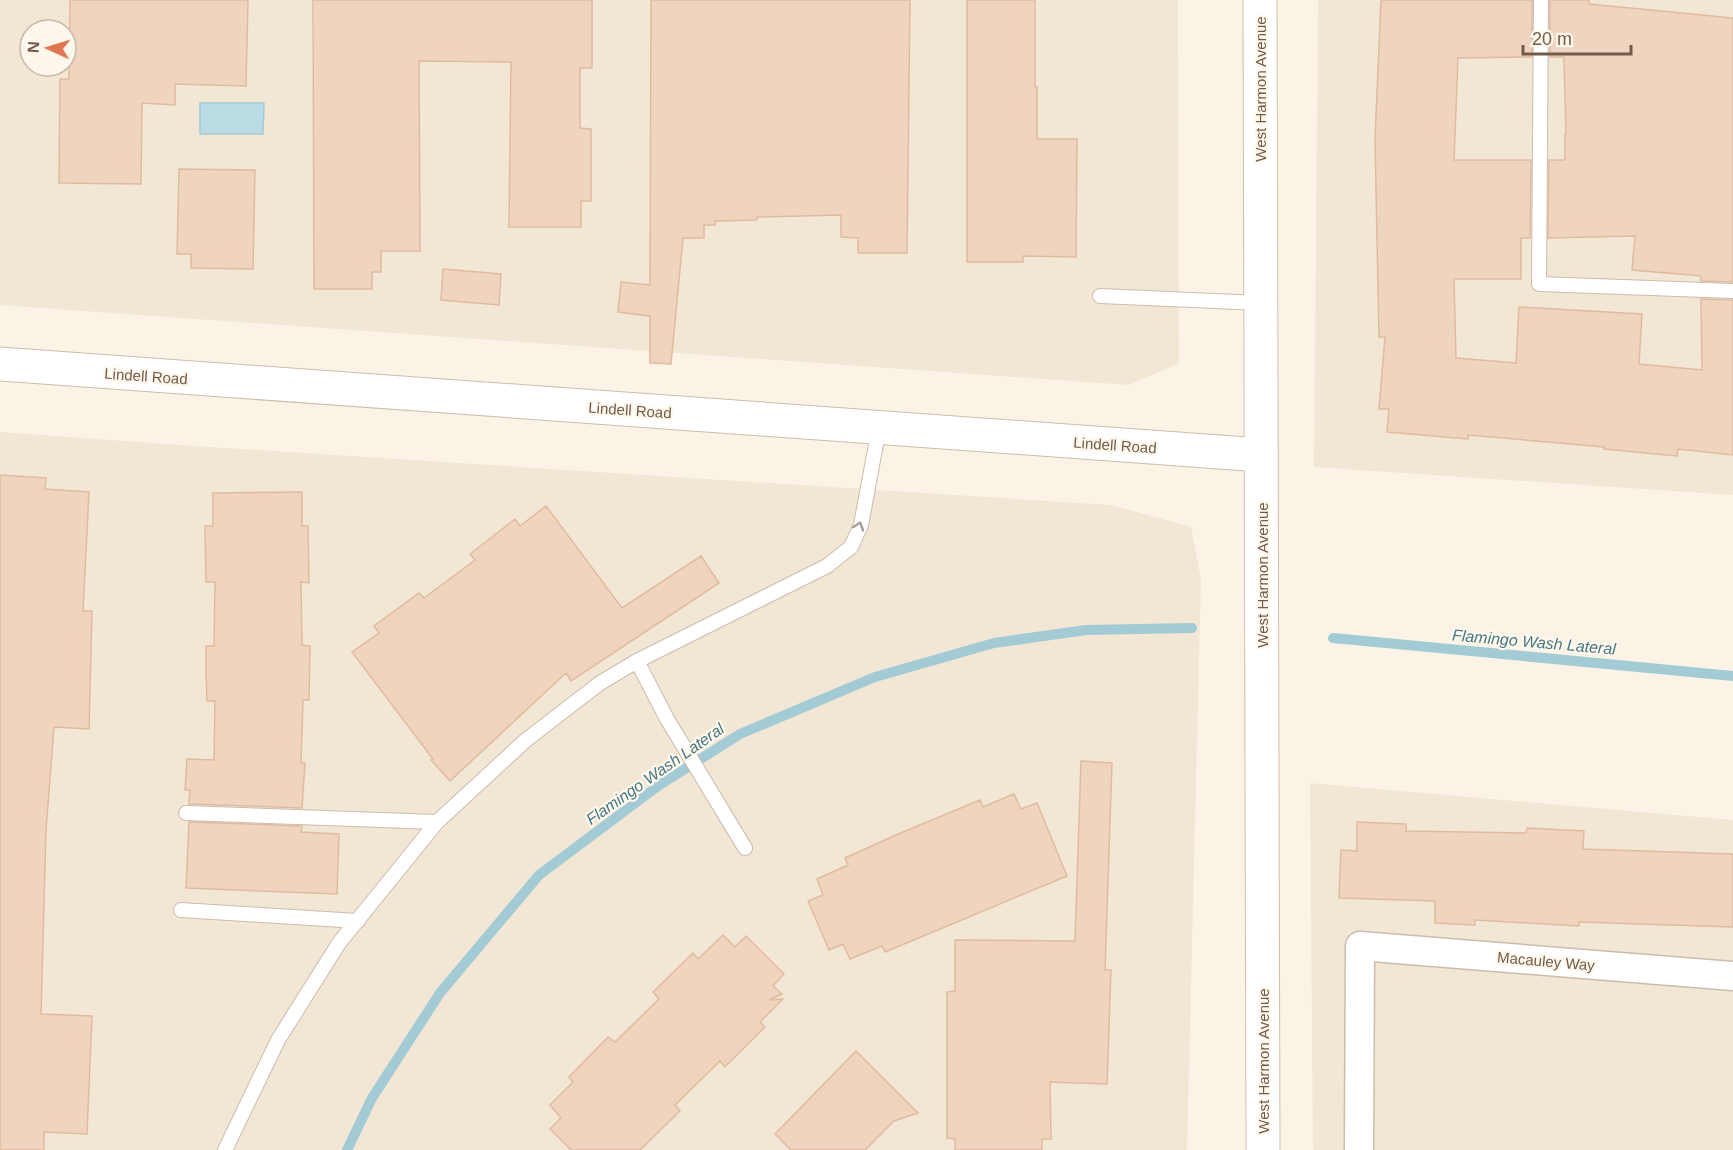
<svg xmlns="http://www.w3.org/2000/svg" width="1733" height="1150" font-family="Helvetica,sans-serif">
	<style>
		.residential { fill: #f2e6d5; fill-rule: evenodd }
		.water { fill: #bbdce4; stroke: #a2cbd5; stroke-width: 1.5 }
		.lines { fill: none; stroke-linecap: round; stroke-linejoin: round }
		.stream { stroke: #a2cbd5; stroke-width: 10 }
		.building { fill: #efd4bf; stroke: #e1bba0; stroke-width: 1.5 }
		.service-casing { stroke: #ccbcad; stroke-width: 16 }
		.minor-casing { stroke: #ccbcad; stroke-width: 31 }
		.tertiary-casing { stroke: #ccbcad; stroke-width: 35 }
		.secondary-casing { stroke: #d1bead; stroke-width: 35 }
		.service { stroke: #fff; stroke-width: 14 }
		.minor { stroke: #fff; stroke-width: 28 }
		.tertiary { stroke: #fff; stroke-width: 33 }
		.secondary { stroke: #fff; stroke-width: 33 }
		.oneway { stroke: #ab9d94 }
		.labels { text-anchor: middle; dominant-baseline: central; stroke-width: 4.5; stroke-linejoin: round; paint-order: stroke }
		.street-label { font-size: 15px; fill: #735b4c; stroke: #fef8ec }
		.water-label { font-size: 16px; font-style: italic; fill: #477985; stroke: #fef8ec }
	</style>
	<rect width="100%" height="100%" fill="#fbf4e6"/>
	<path class="residential" d="M 0,0 L 1178,0 L 1179,363 L 1129,385 L 0,305 ZM 30,30 L 66,30 L 66,66 L 30,66 Z
		M 1318,0 L 1733,0 L 1733,495 L 1314,467 Z
		M 0,432 L 180,445 L 1111,505 L 1191,527 L 1201,579 L 1187,1150 L 0,1150 Z
		M 1310,783 L 1733,820 L 1733,1150 L 1313,1150 Z"/>
	<path class="water" d="M 200,103 L 264,103 L 263,134 L 200,134 Z"/>
	<g class="lines">
		<path class="stream" d="M 1333,638 L 1733,676
			M 347,1150 L 372,1098 L 440,993 L 539,875 L 658,786 L 740,734 L 875,677 L 994,643 L 1086,630 L 1192,628"/>
	</g>
	<path class="building" d="M 70,0 L 248,0 L 246,86 L 175,84 L 175,105 L 142,103 L 141,184 L 59,183 L 60,79 L 69,79 Z
		M 313,0 L 592,0 L 592,68 L 580,68 L 580,128 L 591,129 L 591,201 L 581,201 L 581,227 L 509,227 L 511,62 L 419,61 L 420,251 L 381,251 L 381,272 L 372,272 L 372,289 L 314,289 Z
		M 651,0 L 910,0 L 907,253 L 858,253 L 858,238 L 841,237 L 841,215 L 757,217 L 757,220 L 715,221 L 715,225 L 704,225 L 704,238 L 683,238 L 671,364 L 650,363 L 650,316 L 618,312 L 621,282 L 650,285 Z
		M 967,0 L 1035,0 L 1035,87 L 1037,87 L 1037,139 L 1077,139 L 1076,257 L 1023,256 L 1023,262 L 967,262 Z
		M 1381,0 L 1532,0 L 1532,57 L 1458,58 L 1454,160 L 1531,160 L 1530,238 L 1521,238 L 1521,279 L 1454,279 L 1456,358 L 1516,363 L 1519,307 L 1642,314 L 1639,364 L 1702,370 L 1701,299 L 1733,300 L 1733,455 L 1678,449 L 1677,456 L 1604,449 L 1604,447 L 1468,435 L 1468,439 L 1387,432 L 1389,409 L 1379,409 L 1385,337 L 1379,337 L 1375,139 Z
		M 1550,0 L 1589,0 L 1589,4 L 1733,18 L 1733,282 L 1701,281 L 1701,276 L 1632,270 L 1635,236 L 1548,238 L 1549,160 L 1565,160 L 1565,134 L 1566,134 L 1564,57 L 1550,57 Z
		M 179,169 L 255,170 L 253,269 L 191,268 L 191,254 L 177,254 Z
		M 443,269 L 501,274 L 499,305 L 441,300 Z
		M 0,475 L 46,478 L 45,489 L 89,492 L 83,611 L 92,611 L 89,729 L 54,727 L 46,830 L 41,1014 L 92,1016 L 87,1134 L 44,1132 L 44,1150 L 0,1150 Z
		M 302,492 L 302,526 L 308,526 L 309,583 L 301,582 L 302,645 L 310,646 L 309,700 L 303,700 L 301,763 L 305,763 L 302,808 L 189,804 L 190,790 L 185,790 L 187,759 L 214,760 L 215,701 L 207,701 L 206,673 L 206,646 L 214,646 L 215,582 L 206,582 L 205,526 L 213,526 L 213,493 Z
		M 546,506 L 622,608 L 701,556 L 719,583 L 571,681 L 566,673 L 450,781 L 431,760 L 433,759 L 352,652 L 379,633 L 374,626 L 419,593 L 424,598 L 475,560 L 470,554 L 515,519 L 520,526 Z
		M 1081,761 L 1112,763 L 1105,970 L 1111,970 L 1107,1084 L 1050,1082 L 1051,1139 L 1042,1139 L 1042,1150 L 955,1150 L 955,1139 L 947,1138 L 947,992 L 955,991 L 955,940 L 1075,941 Z
		M 1014,794 L 1021,809 L 1037,803 L 1067,876 L 885,952 L 882,946 L 850,959 L 843,944 L 829,950 L 808,901 L 823,895 L 817,879 L 848,865 L 845,858 L 896,835 L 980,800 L 983,807 Z
		M 189,822 L 302,826 L 301,832 L 339,834 L 337,894 L 186,888 Z
		M 1357,822 L 1406,824 L 1406,831 L 1526,833 L 1527,828 L 1584,831 L 1583,849 L 1733,854 L 1733,927 L 1579,922 L 1579,926 L 1475,920 L 1475,925 L 1435,923 L 1435,901 L 1339,898 L 1341,850 L 1357,851 Z
		M 723,935 L 735,947 L 746,936 L 784,974 L 773,986 L 782,994 L 769,1000 L 783,999 L 760,1022 L 765,1027 L 725,1067 L 720,1061 L 675,1105 L 680,1111 L 640,1150 L 571,1150 L 550,1129 L 561,1118 L 550,1105 L 573,1082 L 569,1077 L 608,1037 L 615,1042 L 659,999 L 653,992 L 693,953 L 698,959 Z
		M 856,1051 L 918,1113 L 894,1121 L 865,1150 L 791,1150 L 775,1134 Z"/>
	<g class="lines">
		<g class="service-casing">
			<path id="service" d="M 1541,0 L 1539,284 L 1733,291
				M 1100,296 L 1261,303
				M 637,661 L 667,719 L 745,848
				M 186,813 L 437,822
				M 181,910 L 358,921
				M 225,1150 L 278,1040 L 339,943 L 437,822 L 526,740 L 600,683 L 637,661 L 827,566 L 851,547 L 861,525 L 879,428"/>
		</g>
		<g class="minor-casing">
			<path id="minor" d="M 1359,1150 L 1360,946 L 1733,976"/>
		</g>
		<g class="tertiary-casing">
			<path id="tertiary" d="M 0,364 L 1261,455"/>
		</g>
		<g class="secondary-casing">
			<path id="secondary" d="M 1260,0 L 1263,1150"/>
		</g>
		<use href="#service" class="service"/>
		<use href="#minor" class="minor"/>
		<use href="#tertiary" class="tertiary"/>
		<use href="#secondary" class="secondary"/>
	</g>
	<defs><path id="oneway-chevron" d="M-2-3.5L2.5 0L-2 3.5" fill="none" stroke-width="1.6" stroke-linecap="round" stroke-linejoin="round" transform="scale(1.5)"/></defs>
	<use class="oneway" href="#oneway-chevron" transform="translate(859 526) rotate(-72)"/>
	<g class="labels">
		<g class="street-label">
			<text transform="translate(1260 89) rotate(-90)">West Harmon Avenue</text>
			<text transform="translate(146 376) rotate(4)">Lindell Road</text>
			<text transform="translate(630 410) rotate(4)">Lindell Road</text>
			<text transform="translate(1115 445) rotate(4)">Lindell Road</text>
			<text transform="translate(1262 575) rotate(-90)">West Harmon Avenue</text>
			<text transform="translate(1546 961) rotate(5)">Macauley Way</text>
			<text transform="translate(1263 1061) rotate(-90)">West Harmon Avenue</text>
		</g>
		<g class="water-label">
			<text transform="translate(1534 642) rotate(5)">Flamingo Wash Lateral</text>
			<text transform="translate(655 774) rotate(-35)">Flamingo Wash Lateral</text>
		</g>
	</g>
	<g transform="translate(48 48) rotate(274)"><circle r="28" fill="#fef8ec" stroke="#c6b9ac" stroke-width="1.5"/>
	<path d="M0-4.5L10 22L0 15L-10 22Z" fill="#df7651"/>
	<text y="-9" font-size="16" font-weight="bold" text-anchor="middle" fill="#735b4c">N</text>
	</g>
	<path d="M1523 45v9h108v-9" fill="none" stroke="#735b4c" stroke-width="3"/>
	<text x="1532" y="45" font-size="18" fill="#735b4c" stroke="#fef8ec" stroke-width="4.5" paint-order="stroke">20 m</text>
</svg>
